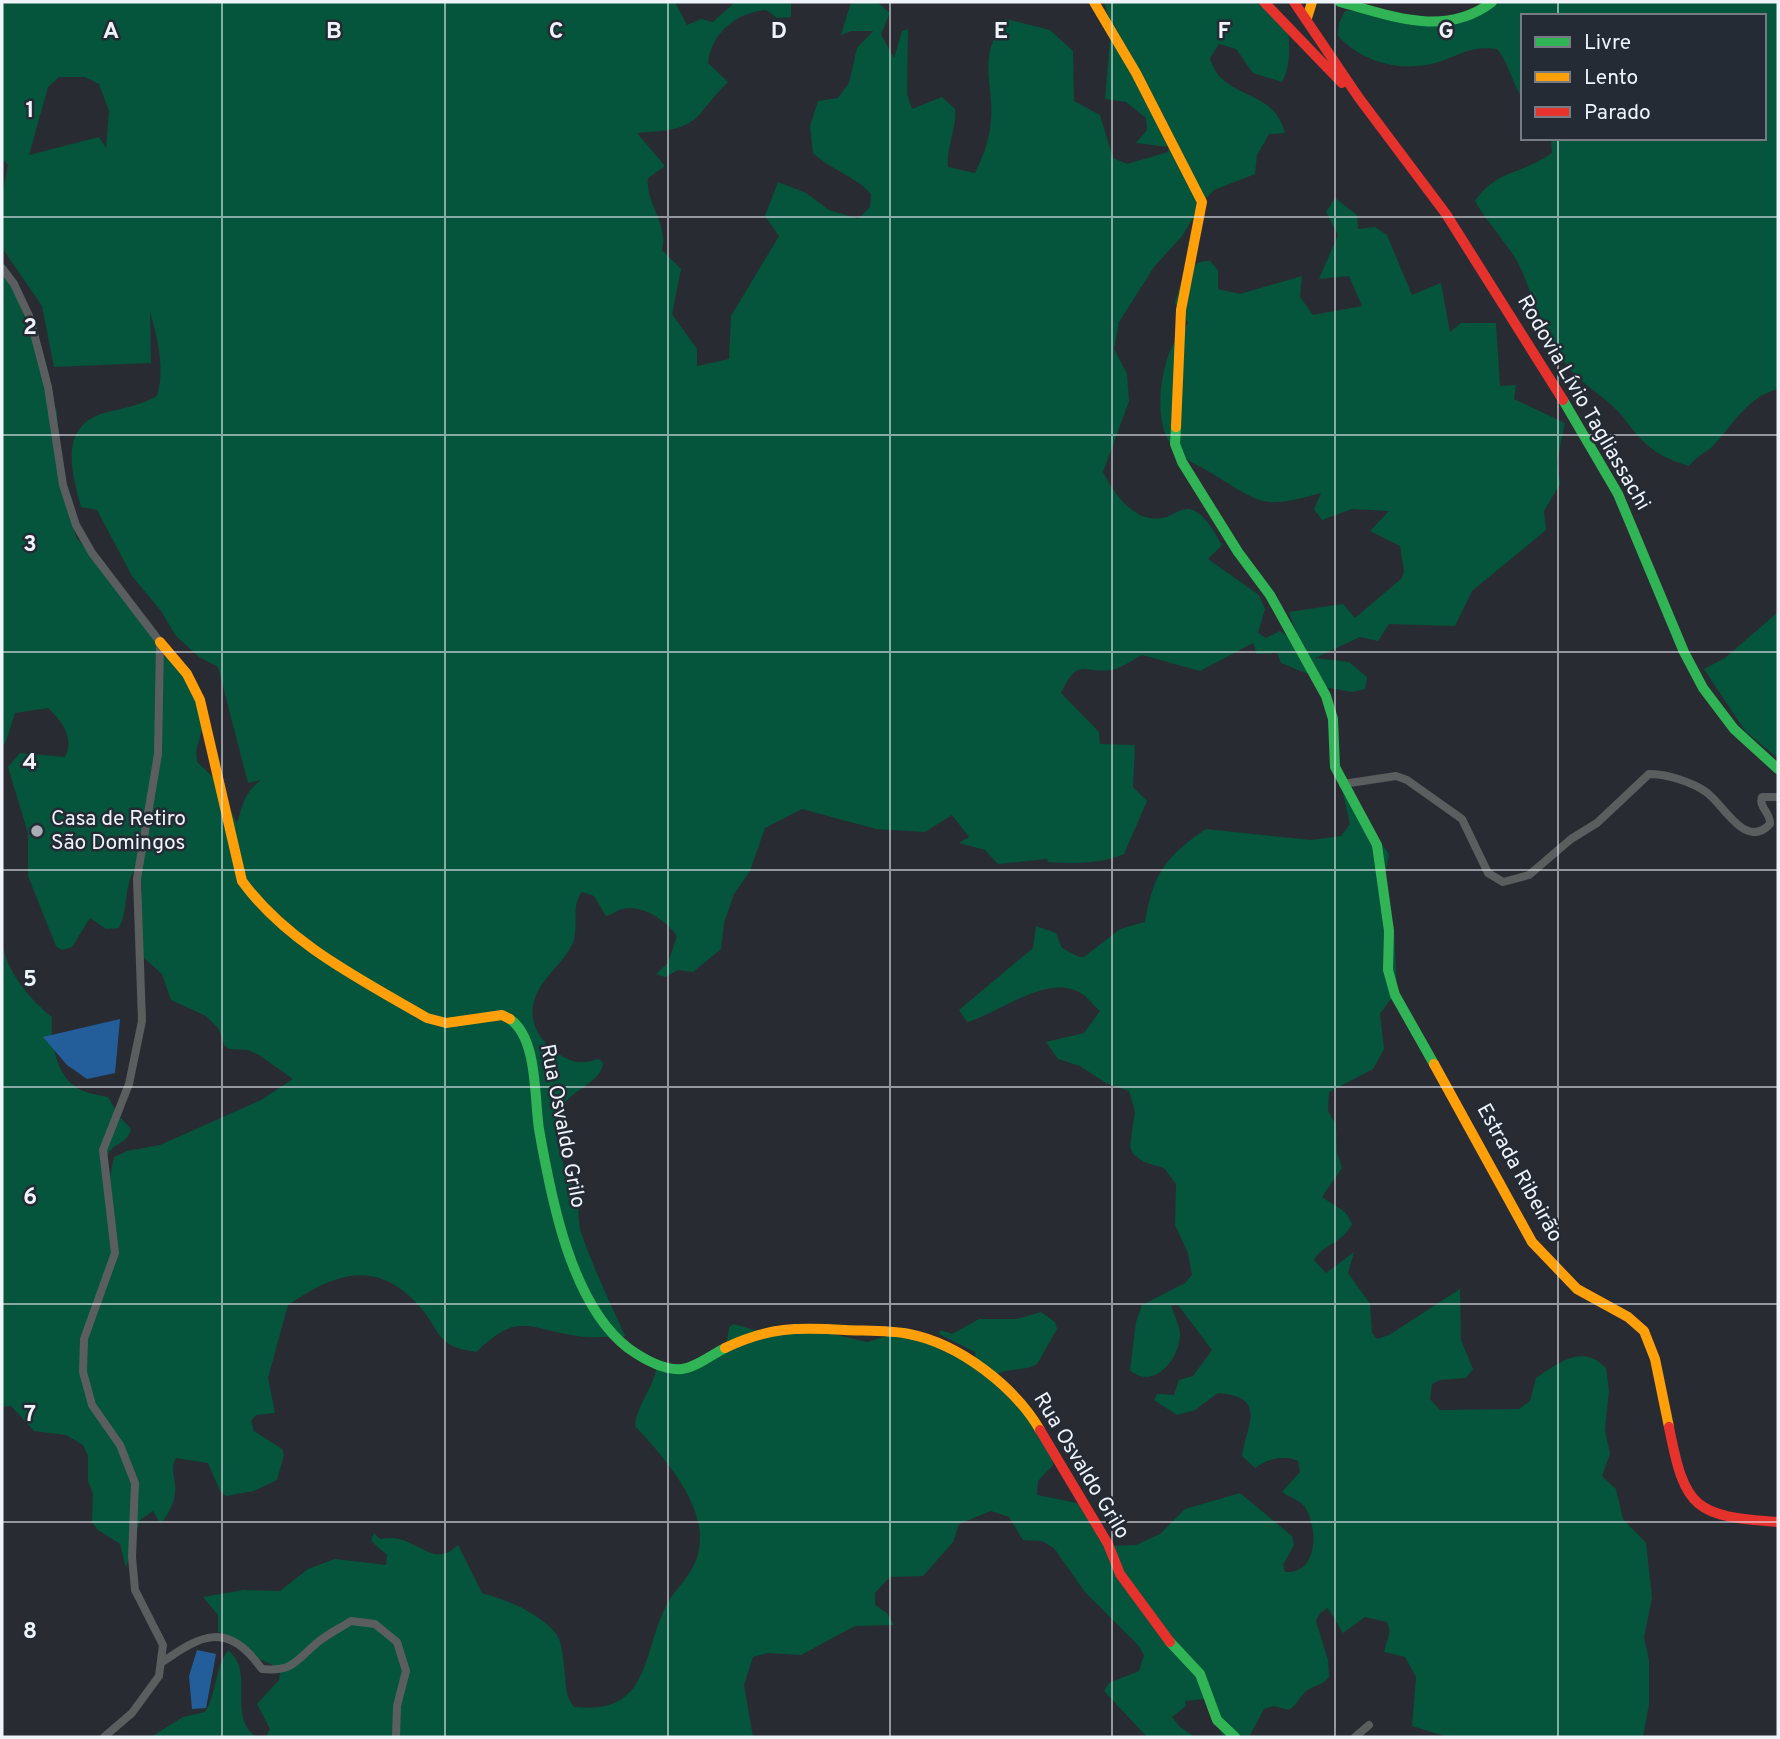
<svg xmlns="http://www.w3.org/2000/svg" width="1780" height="1739" font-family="Overpass,sans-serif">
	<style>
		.green { fill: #05543c; fill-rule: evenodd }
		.water { fill: #245e9a }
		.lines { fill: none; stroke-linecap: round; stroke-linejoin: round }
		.street { stroke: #5b5e5f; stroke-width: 8 }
		.fast { stroke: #30b455; stroke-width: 10 }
		.slow { stroke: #ff9f0a; stroke-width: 10 }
		.jam { stroke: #e5322d; stroke-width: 10 }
		.grid { fill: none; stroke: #eff3fa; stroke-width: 2; stroke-opacity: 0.55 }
		.poi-dot { fill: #a9adb4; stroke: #252b35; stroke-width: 2.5 }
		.labels { text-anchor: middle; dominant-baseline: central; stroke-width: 5; stroke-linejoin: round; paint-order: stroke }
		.street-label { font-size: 21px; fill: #eff3fa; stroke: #252b35 }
		.poi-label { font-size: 21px; fill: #eff3fa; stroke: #252b35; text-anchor: start }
		.grid-label { font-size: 23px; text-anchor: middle; font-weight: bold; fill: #eff3fa; stroke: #252b35; stroke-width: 5; stroke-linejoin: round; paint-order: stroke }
	</style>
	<rect width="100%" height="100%" fill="#282c32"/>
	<path class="green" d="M 2,2 L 675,2 L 687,25 L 701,19 L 713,22 L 735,2 L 791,2 L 791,17 L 777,18 L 766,10 C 737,12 711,33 708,63 L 728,82 C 717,93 709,103 699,115 C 684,132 657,131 637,133 L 665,166 L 648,178 C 645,203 669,225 662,250 L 681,269 L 672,314 L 697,349 L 697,366 L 729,359 L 731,316 L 779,236 L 765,216 L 778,182 L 806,193 L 829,210 L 858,219 L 870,207 L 871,194 C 854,175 831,170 813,153 L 810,126 L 818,101 L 838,98 L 849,83 L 857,48 L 873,31 L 851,31 L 841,35 L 851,2 L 877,2 L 890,13 L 881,34 L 894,58 L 902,31 L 908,29 L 907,94 L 912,109 L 942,97 L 955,109 C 957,129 946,147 948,167 L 975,173 C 983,157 990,138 991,120 C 994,82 976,57 1006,19 L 1050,30 L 1073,51 L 1074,101 L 1100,115 L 1113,158 L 1127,164 L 1168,152 L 1169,147 L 1136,143 L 1147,130 L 1146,118 L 1126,102 L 1105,99 L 1111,27 L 1104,2 L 1267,2 L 1288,24 C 1289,44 1292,63 1282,82 L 1253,73 L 1236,49 L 1219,44 L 1210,58 C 1221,101 1273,86 1285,133 L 1269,134 L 1257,155 L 1255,174 L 1214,190 L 1204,200 L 1182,236 L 1154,267 L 1119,322 L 1114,349 L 1127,374 L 1129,401 L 1103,472 C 1115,496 1138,528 1169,516 C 1178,512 1185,506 1195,511 C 1207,517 1215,534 1222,545 L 1208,559 L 1259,595 L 1265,609 L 1258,633 L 1266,638 L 1280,631 L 1300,645 L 1289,612 L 1343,604 L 1355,618 L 1402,578 L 1404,571 L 1400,546 L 1370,531 L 1389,511 L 1352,509 L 1322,520 L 1314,509 L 1321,493 C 1264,509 1263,505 1213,474 C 1198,465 1181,459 1170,443 C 1154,419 1160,370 1173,345 C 1177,337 1184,330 1188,323 L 1175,303 C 1180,285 1187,259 1210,261 L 1218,270 L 1218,289 L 1240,294 L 1302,276 L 1300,297 L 1313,315 L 1362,306 L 1349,276 L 1319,279 L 1338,235 L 1326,212 L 1335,198 L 1357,215 L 1358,229 L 1375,227 L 1387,235 L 1412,295 L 1441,283 L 1450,332 L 1461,323 L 1496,323 L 1500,386 L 1516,385 L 1514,399 L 1565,423 L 1557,462 L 1560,484 L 1544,511 L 1546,530 L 1472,591 L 1455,626 L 1389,624 L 1378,641 L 1360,637 L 1315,658 L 1349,662 L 1367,677 L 1365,689 L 1352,692 L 1324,687 L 1321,679 L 1281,663 L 1277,653 L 1257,654 L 1253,643 L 1200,671 L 1142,655 C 1133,659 1121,669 1111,670 C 1082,674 1079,656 1061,693 L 1099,732 L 1100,744 L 1135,745 L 1133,787 L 1147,801 L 1124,854 C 1101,864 1073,864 1048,862 L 1047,859 L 998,864 L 985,850 L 959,843 L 969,837 L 952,815 L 925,832 L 876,829 L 802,809 L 765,828 L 750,871 L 734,894 L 724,923 L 721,949 L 693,972 L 678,970 L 665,977 L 656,974 L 668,963 L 677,936 C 667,921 642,904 622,909 C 616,911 612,915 606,916 L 594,896 L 582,892 C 570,906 580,928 572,945 C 563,963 542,978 535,998 C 525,1026 547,1052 573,1061 C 581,1064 591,1061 599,1059 L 603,1063 C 601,1085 566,1090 559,1113 C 550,1142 566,1169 576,1195 C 580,1207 577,1220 581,1232 C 593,1268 610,1302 625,1336 C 619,1338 615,1337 609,1337 C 596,1337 583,1338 571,1335 C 522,1326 517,1314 476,1352 C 436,1346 443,1335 421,1308 C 377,1257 335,1273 288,1305 L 268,1378 L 275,1413 L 256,1415 L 251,1421 L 254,1431 L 282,1449 L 284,1455 L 277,1480 L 254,1491 L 226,1496 L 220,1491 L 208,1463 L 176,1458 C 169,1470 177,1481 175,1493 C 174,1504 169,1512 163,1521 L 159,1521 L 153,1511 L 140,1520 L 126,1568 L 120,1544 L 98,1530 L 92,1522 L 93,1494 L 88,1481 L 88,1456 L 83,1445 L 66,1435 L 34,1431 L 11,1406 L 2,1407 L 2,942 C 6,971 30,1000 52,1017 C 50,1041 56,1079 81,1090 C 89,1094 100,1095 108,1097 L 119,1116 L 131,1129 C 128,1143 116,1142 108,1153 C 97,1171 111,1206 115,1226 L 110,1177 L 114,1157 L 127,1151 L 160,1145 L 261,1100 L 293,1079 L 259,1055 L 248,1050 L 229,1049 L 224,1045 L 219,1029 L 206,1016 L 171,1000 L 162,974 L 143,957 L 139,935 L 142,885 L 138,866 C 123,880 129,910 119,928 L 106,929 L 90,918 L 72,947 L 62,950 L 56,946 L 28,876 L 28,833 L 8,767 L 20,753 L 65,757 C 75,738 62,721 48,708 L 15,713 L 5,744 L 2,743 L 2,270 L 12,281 L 57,412 L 59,473 L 76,537 L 193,680 L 203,726 L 196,751 L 197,762 L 216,780 L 237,823 C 243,804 244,793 261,780 L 248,783 L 218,667 L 199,657 L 176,636 L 161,611 L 132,576 L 97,510 L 81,507 C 72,472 58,427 104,413 C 123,408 139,406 157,396 C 165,370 158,338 150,312 L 151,363 L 54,367 L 42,306 L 2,248 L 2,197 L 8,164 L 2,160 ZM 59,77 L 85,77 L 99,84 L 109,111 L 106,148 L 99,137 L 29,155 L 48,87 Z
		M 1486,2 L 1778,2 L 1778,389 C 1746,397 1732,427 1711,448 C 1703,454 1696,457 1689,466 C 1654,455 1644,445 1623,417 C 1608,398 1583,386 1568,367 C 1547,339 1535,303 1522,271 C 1511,246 1488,225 1475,201 C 1497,169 1521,175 1552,153 L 1551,138 L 1764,138 L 1764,16 L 1523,16 L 1523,98 C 1511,83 1510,64 1497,49 C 1470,46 1463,54 1439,62 C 1403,73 1363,63 1338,36 L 1339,23 L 1345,11 C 1397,7 1437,34 1486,2 Z
		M 1778,612 L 1778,758 L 1746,732 L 1704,669 L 1725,658 Z
		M 1342,789 L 1389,854 L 1382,892 L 1394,929 L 1397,989 L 1400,995 L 1390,1000 L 1380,1014 L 1384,1049 L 1373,1069 L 1329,1092 L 1328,1111 L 1336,1125 L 1337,1153 L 1342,1168 L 1322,1197 L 1345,1212 L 1352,1224 C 1342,1244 1324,1243 1314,1260 L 1326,1273 L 1354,1252 L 1348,1273 L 1370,1304 L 1372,1333 L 1377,1339 L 1389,1335 L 1460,1289 L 1461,1340 L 1473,1369 L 1466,1378 L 1440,1380 L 1432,1384 L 1430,1399 L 1440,1410 L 1519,1409 L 1530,1401 L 1536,1378 C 1558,1363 1583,1343 1606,1368 L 1609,1390 L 1605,1430 L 1610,1454 L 1602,1476 L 1616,1489 L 1623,1519 L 1646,1543 L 1652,1598 L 1644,1637 L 1649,1660 L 1649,1704 L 1643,1737 L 1448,1737 L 1412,1726 L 1416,1677 L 1405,1657 L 1384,1652 L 1390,1631 L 1387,1622 L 1365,1617 L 1343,1633 L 1328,1608 L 1320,1613 L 1316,1621 L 1328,1660 L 1329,1677 C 1322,1685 1317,1685 1309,1689 C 1300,1694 1298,1705 1289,1710 L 1274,1706 L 1264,1709 L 1249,1737 L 1223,1737 L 1205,1692 L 1204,1699 L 1185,1701 L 1186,1706 L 1172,1717 L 1180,1727 L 1195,1737 L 1147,1737 L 1104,1691 L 1109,1683 L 1139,1671 L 1144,1655 L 1138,1645 L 1085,1592 L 1054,1548 L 1042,1541 L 1023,1540 L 1009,1517 L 991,1511 L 959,1524 L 953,1542 L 923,1576 L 890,1577 L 875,1593 L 875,1605 L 887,1613 L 894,1625 L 855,1626 L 801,1655 L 768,1653 L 753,1657 L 744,1685 L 753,1737 L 266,1737 L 270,1729 L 257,1704 L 279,1680 L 280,1673 L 273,1665 L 254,1657 L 218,1631 L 218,1615 L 203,1597 L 243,1590 L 280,1591 L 308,1569 L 335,1559 L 386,1565 L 387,1555 L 371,1541 L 374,1533 L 380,1539 C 417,1531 430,1572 458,1545 L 482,1593 C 507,1600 541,1613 557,1635 C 562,1643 563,1657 564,1667 C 567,1685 563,1691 574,1707 C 648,1715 642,1659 664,1610 C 676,1583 701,1573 700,1535 C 698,1495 661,1454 635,1426 C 637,1403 655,1387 657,1364 C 689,1374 727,1368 729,1327 L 734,1324 L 754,1330 L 816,1330 L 867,1342 L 896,1333 L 976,1361 L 975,1352 L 939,1334 L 940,1330 L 952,1334 L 979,1319 L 1017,1319 L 1041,1312 L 1055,1322 L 1057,1329 L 1037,1364 C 1024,1372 1006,1367 995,1376 C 1013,1397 1052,1437 1053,1465 L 1038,1481 L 1037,1495 L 1077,1503 L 1086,1508 L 1108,1546 L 1136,1545 L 1160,1534 L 1185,1509 L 1240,1493 L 1292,1536 L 1294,1545 L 1283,1565 L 1285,1572 C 1319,1574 1318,1528 1305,1507 C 1300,1500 1289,1497 1282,1492 L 1300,1472 L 1298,1461 C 1283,1454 1268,1459 1255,1468 L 1242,1456 C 1245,1428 1270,1397 1218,1393 L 1195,1410 L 1177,1415 L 1154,1400 L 1157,1394 L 1174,1395 L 1179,1380 L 1193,1376 L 1212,1350 L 1178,1305 L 1171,1306 C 1174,1314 1179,1324 1180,1333 C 1181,1357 1154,1392 1130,1370 L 1136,1322 L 1142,1305 L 1185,1283 L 1192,1275 L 1188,1253 L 1175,1225 L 1176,1184 L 1164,1168 L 1144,1162 L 1133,1154 L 1130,1146 L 1135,1111 L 1129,1091 L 1106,1083 L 1080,1066 L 1058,1059 L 1046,1042 L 1084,1033 L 1100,1011 C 1095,1007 1090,1000 1085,996 C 1051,969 999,1014 967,1022 L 959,1010 L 1033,948 L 1036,926 L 1056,933 L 1062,948 L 1079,957 L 1084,957 L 1120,929 L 1145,922 C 1153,874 1166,856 1206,829 L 1311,840 L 1341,836 L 1350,824 Z
		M 228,1650 C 256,1672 226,1715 256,1737 L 151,1737 L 183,1717 L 205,1712 C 217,1693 215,1668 228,1650 Z"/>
	<path class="water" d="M 120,1019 L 115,1073 L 87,1079 L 67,1065 L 43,1037 Z
		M 197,1650 L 216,1654 L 206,1708 L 192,1709 L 189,1676 Z"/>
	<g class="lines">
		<path class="street" d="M 2,268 L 14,284 L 30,318 L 48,387 L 63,485 L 76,525 L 92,553 L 160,642 L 158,754 L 137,879 L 142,1021 L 129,1084 L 103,1150 L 115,1253 L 84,1339 L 83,1372 L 92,1405 L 120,1445 L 135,1483 L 132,1557 L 135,1590 L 163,1645 L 159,1676 L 132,1713 L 104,1737
			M 1343,784 L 1396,776 L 1407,780 L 1462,819 L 1488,873 L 1503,882 L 1529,875 L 1571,839 L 1597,823 L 1649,774 C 1667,774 1692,782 1706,792 C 1723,803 1745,851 1770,824 C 1771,813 1758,807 1762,797 L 1778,797
			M 161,1663 C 202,1634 227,1621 262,1669 C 294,1672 296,1660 318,1642 C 328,1634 340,1628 351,1621 L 375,1624 L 397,1642 L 406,1671 L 397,1706 L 396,1737
			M 1355,1737 L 1369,1725"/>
		<path class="fast" d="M 1340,2 C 1392,16 1445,38 1492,2
			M 1563,400 L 1618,494 L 1684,652 L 1703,688 L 1734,729 L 1778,769
			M 1176,427 L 1175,444 L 1182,462 L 1238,552 L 1270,595 L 1326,696 L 1333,719 L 1335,767 L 1377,845 L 1389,931 L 1388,970 L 1395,995 L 1434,1064
			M 510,1019 C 538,1039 534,1097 539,1129 C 551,1198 571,1304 628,1348 C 642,1358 663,1371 682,1369 C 695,1368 713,1354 725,1348
			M 1170,1642 L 1200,1674 L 1217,1720 L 1235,1737"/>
		<path class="slow" d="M 1094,2 L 1136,73 L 1202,202 L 1181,310 L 1176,427
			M 1307,18 L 1312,2
			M 160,642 L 187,674 L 200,700 L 242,881 C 287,943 362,980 427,1018 L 446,1023 L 502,1015 L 510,1019
			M 1434,1064 L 1532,1242 L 1577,1289 L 1628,1317 L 1644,1331 L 1655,1359 L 1669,1427
			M 725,1348 C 769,1327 797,1327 845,1330 C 866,1331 889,1330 909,1334 C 960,1344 1015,1387 1040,1430"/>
		<path class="jam" d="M 1264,2 L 1342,83
			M 1294,2 L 1359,98 L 1446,214 L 1563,400
			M 1669,1427 C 1685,1510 1695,1516 1778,1522
			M 1040,1430 L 1108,1544 L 1120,1574 L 1170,1642"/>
	</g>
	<path class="grid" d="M 222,2 L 222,1737M 445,2 L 445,1737M 668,2 L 668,1737M 890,2 L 890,1737M 1112,2 L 1112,1737M 1335,2 L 1335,1737M 1558,2 L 1558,16M 1558,138 L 1558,1737M 2,217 L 1778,217M 2,435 L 1778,435M 2,652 L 1778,652M 2,870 L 1778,870M 2,1087 L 1778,1087M 2,1304 L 1778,1304M 2,1522 L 1778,1522"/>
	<circle class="poi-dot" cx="37" cy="831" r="7"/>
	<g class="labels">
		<g class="street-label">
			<text transform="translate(1583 403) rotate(60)">Rodovia Lívio Tagliassachi</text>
			<text transform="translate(562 1126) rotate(79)">Rua Osvaldo Grilo</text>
			<text transform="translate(1519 1173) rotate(61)">Estrada Ribeirão</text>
			<text transform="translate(1081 1466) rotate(59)">Rua Osvaldo Grilo</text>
		</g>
		<g class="poi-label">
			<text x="51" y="819">Casa de Retiro<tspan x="51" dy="24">São Domingos</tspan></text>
		</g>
	</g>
	<g class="grid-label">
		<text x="111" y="38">A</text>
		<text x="334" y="38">B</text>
		<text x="556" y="38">C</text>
		<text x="779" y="38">D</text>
		<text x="1001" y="38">E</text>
		<text x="1224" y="38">F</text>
		<text x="1446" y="38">G</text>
		<text x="30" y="117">1</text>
		<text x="30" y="334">2</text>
		<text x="30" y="551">3</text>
		<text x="30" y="769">4</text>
		<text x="30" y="986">5</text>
		<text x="30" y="1204">6</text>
		<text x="30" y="1421">7</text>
		<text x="30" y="1638">8</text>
	</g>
	<rect width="1780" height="1739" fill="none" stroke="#eff3fa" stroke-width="7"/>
	<rect x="1521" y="14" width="245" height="126" fill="#252b35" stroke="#767b84" stroke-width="2"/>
	<rect x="1535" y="37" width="35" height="10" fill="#30b455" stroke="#767b84" stroke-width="2"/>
	<text x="1584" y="49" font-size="21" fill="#eff3fa">Livre</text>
	<rect x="1535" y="72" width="35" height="10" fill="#ff9f0a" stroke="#767b84" stroke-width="2"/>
	<text x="1584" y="84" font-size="21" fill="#eff3fa">Lento</text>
	<rect x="1535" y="107" width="35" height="10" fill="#e5322d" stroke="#767b84" stroke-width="2"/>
	<text x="1584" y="119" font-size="21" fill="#eff3fa">Parado</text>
</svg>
